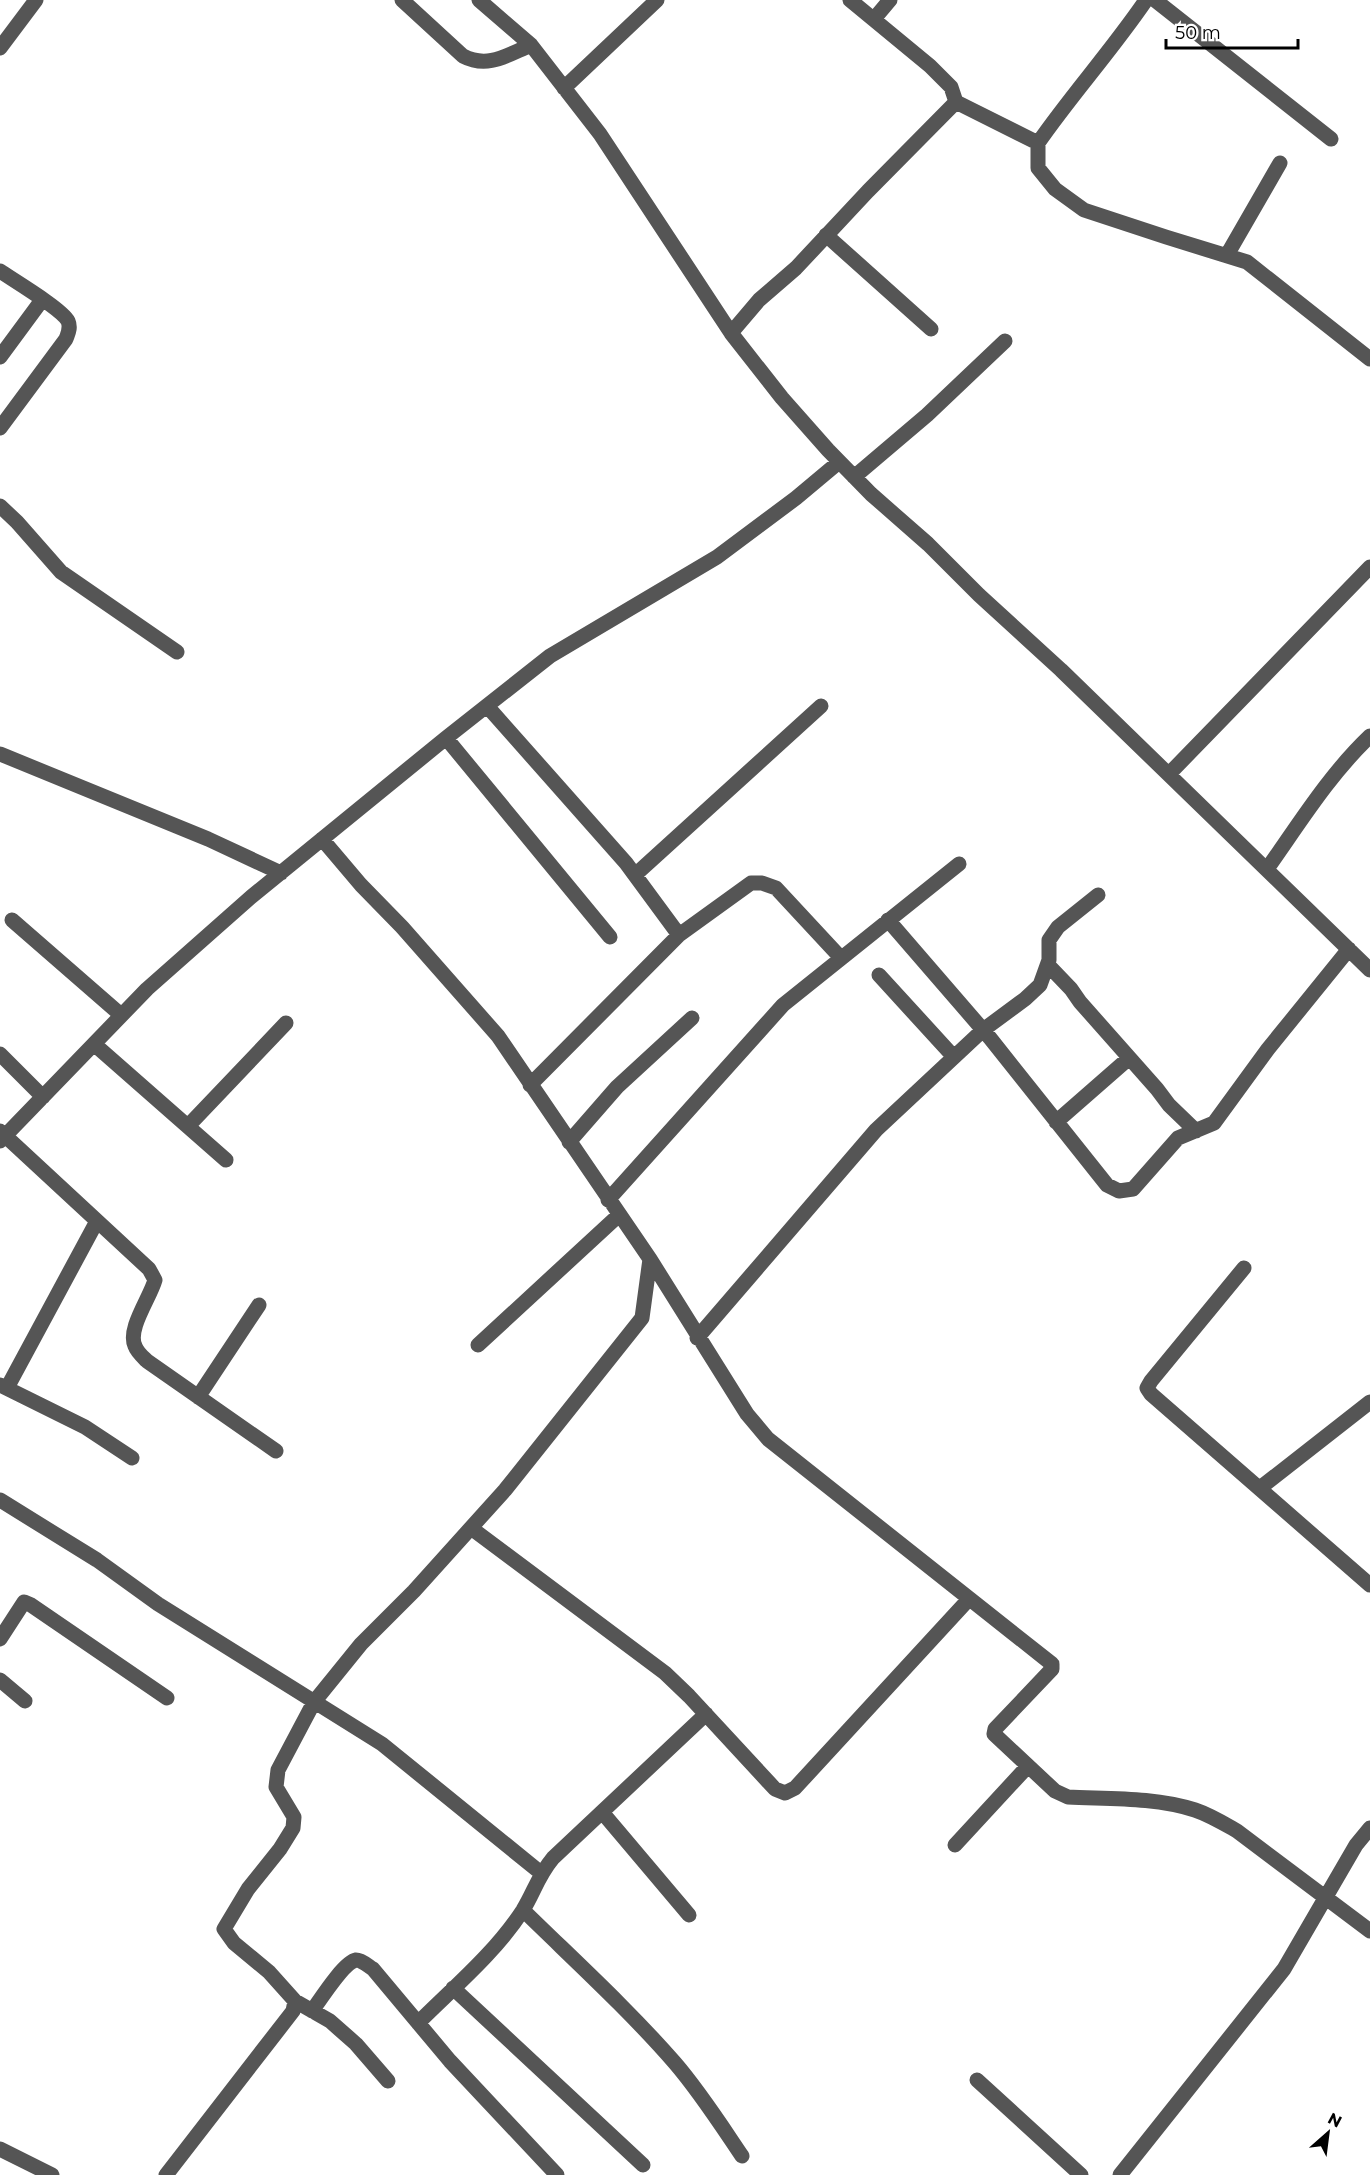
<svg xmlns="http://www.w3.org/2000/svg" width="1370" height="2175" font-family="Montserrat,sans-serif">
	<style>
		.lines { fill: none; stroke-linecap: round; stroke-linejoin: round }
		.minor { stroke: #555; stroke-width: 15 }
	</style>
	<rect width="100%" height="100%" fill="#fff"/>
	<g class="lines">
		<path class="minor" d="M 402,0 L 463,56 C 488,69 507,55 531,45
			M 479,0 L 531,45 L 600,134 L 731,333
			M 850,0 L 930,66 L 951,87 L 956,102 L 868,191 L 796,268 L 759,300 L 731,333 L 782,398 L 828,450 L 871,494 L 928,544 L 979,595 L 1061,670 L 1370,970
			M 1155,0 L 1331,139
			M 874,19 L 890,0
			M 0,48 L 36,0
			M 564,88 L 657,0
			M 956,102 L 1038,143 C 1072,94 1112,50 1146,0
			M 1038,143 L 1038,168 L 1055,189 L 1084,210 L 1166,237 L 1247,262 L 1370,359
			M 826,235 L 931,329
			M 1227,255 L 1280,163
			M 0,271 C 13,280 62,309 68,321 C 71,328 68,333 66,339 L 0,428
			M 0,357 L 42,300
			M 854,477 L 927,415 L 1005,341
			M 0,506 L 17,522 L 61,572 L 177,652
			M 487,706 L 626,863 L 679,935
			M 446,738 L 610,937
			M 0,754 L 208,839 L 281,873
			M 1169,774 L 1370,567
			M 322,839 L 361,885 L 402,927 L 498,1036 L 650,1259 L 642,1318 L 505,1490 L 414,1591 L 361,1644 L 314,1702 L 278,1770 L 276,1787 L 294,1817 L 293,1828 L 280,1849 L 248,1889 L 224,1929 L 234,1943 L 269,1972 L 295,2001 L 330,2021 L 356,2044 L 388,2081
			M 1267,869 C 1299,824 1329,775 1370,736
			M 635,875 L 821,706
			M 12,920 L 121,1015
			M 888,920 L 990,1038 L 1103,1180 L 1107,1185 L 1119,1191 L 1133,1189 L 1178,1138 L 1214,1123 L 1268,1049 L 1349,949
			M 1048,965 L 1071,989 L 1080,1002 L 1157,1089 L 1169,1105 L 1196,1131
			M 879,975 L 953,1056
			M 94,1044 L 226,1160
			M 0,1054 L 43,1097
			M 530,1085 L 679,935 L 751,883 L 762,883 L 776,888 L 841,958
			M 1056,1122 L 1128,1059
			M 188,1126 L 286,1023
			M 0,1131 L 149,1269 L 155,1280 C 150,1298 127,1329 135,1346 C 137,1352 143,1357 147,1361 L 276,1451
			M 0,1141 L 147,989 L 251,897 L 446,738 L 550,656 L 717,557 L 796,498 L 839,462
			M 569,1142 L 617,1087 L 692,1018
			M 608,1200 L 783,1005 L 959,864
			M 650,1259 L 747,1414 L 768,1439 L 1052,1664 L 1052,1669 L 995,1729 L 994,1734 L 1055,1791 L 1068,1797 C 1109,1799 1155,1797 1195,1810 C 1210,1815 1223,1823 1237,1831 L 1370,1931
			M 1244,1268 L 1151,1381 L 1147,1388 L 1151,1394 L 1370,1585
			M 697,1338 L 876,1130 L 983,1030 L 1025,999 L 1040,985 L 1049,960 L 1049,940 L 1058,927 L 1098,895
			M 478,1345 L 619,1215
			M 0,1385 L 85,1427 L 132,1458
			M 7,1388 L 97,1221
			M 198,1397 L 259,1305
			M 1260,1488 L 1370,1402
			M 0,1500 L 97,1560 L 158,1604 L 382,1744 L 541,1873
			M 471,1528 L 665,1673 L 689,1696 L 775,1789 L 785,1793 L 795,1788 L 969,1599
			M 0,1639 L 24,1602 L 31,1605 L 167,1698
			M 0,1680 L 25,1701
			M 602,1812 L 689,1915
			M 955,1845 L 1028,1766
			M 523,1910 C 574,1960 628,2009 675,2063 C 700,2092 721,2125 742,2156
			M 453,1988 L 643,2165
			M 312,2011 C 320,2000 344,1962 356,1960 C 362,1960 368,1966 373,1969 L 450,2061 L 557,2175
			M 418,2023 C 454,1987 495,1953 523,1910 C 534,1892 538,1876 553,1858 L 706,1714
			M 977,2080 L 1081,2175
			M 0,2149 L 52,2175
			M 166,2175 L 293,2011 L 295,2001
			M 1120,2175 L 1284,1969 L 1356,1845 L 1370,1828"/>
	</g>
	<g transform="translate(1328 2133) rotate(28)" stroke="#ffffff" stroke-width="4.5" paint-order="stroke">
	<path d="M0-4.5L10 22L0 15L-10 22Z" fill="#000000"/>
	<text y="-9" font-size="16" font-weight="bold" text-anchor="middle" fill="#000000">N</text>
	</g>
	<path d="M1166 39v9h132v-9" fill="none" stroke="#000000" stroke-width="3"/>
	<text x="1175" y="39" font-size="18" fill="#000000" stroke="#ffffff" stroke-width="4.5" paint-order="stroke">50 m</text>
</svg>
